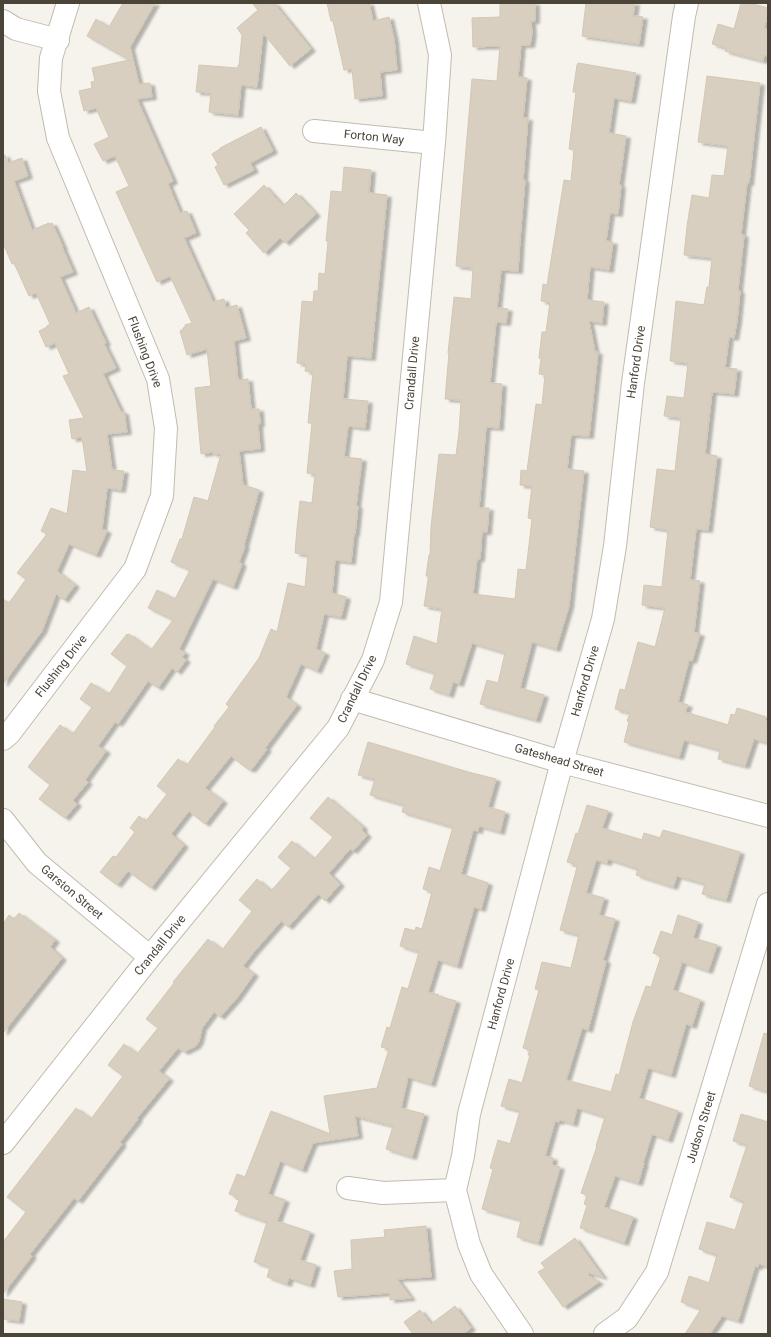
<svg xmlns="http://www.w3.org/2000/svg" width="771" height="1337" font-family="Roboto,sans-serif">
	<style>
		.building { fill: #d8cfc1; stroke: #d3c7b4; filter: url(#shadow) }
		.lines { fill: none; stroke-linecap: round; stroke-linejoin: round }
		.minor-casing { stroke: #c2bbae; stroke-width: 24 }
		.minor { stroke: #fff; stroke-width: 22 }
		.labels { text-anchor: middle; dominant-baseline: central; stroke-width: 4; stroke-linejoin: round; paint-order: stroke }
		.street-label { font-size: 12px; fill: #4b4439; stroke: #fff }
	</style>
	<defs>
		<filter id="shadow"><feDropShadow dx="4.5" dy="2.5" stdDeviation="1" flood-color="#0004"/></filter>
	</defs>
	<rect width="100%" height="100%" fill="#f6f3ec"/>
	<path class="building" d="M 123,3 L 155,3 L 130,47 L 139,84 L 150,83 L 152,97 L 137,99 L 173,181 L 168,184 L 180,213 L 187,211 L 196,233 L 184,238 L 213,302 L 224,299 L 226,308 L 237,305 L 246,338 L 234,341 L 238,380 L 248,379 L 251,409 L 259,409 L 260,424 L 258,424 L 260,449 L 239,451 L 243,485 L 259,490 L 244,545 L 245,546 L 239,562 L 242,564 L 233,587 L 213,579 L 179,649 L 185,653 L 182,657 L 186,660 L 177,672 L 172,668 L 158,688 L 148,681 L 118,724 L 115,722 L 98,746 L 106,751 L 85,780 L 88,782 L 73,800 L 77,804 L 65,818 L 39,799 L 50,785 L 28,767 L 60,725 L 73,734 L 92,707 L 80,699 L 91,683 L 109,694 L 127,666 L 111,654 L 127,634 L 128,635 L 129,634 L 151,650 L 173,620 L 148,608 L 157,590 L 175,599 L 190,570 L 171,562 L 180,539 L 182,539 L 194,497 L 208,501 L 221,454 L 213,454 L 213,452 L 201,454 L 195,388 L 211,386 L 207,349 L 187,355 L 180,331 L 183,329 L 183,328 L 185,327 L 185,325 L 192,323 L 170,276 L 157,282 L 116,192 L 129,186 L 115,156 L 103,161 L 94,144 L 109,137 L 96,108 L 84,111 L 79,91 L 92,88 L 91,82 L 95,81 L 92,68 L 129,60 L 87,36 L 96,19 L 109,27 Z
		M 252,3 L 274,3 L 311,49 L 290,66 L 263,33 L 257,87 L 241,85 L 238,115 L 209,112 L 211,93 L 196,92 L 199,65 L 238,68 L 238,65 L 239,65 L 242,35 L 237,28 L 258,10 Z
		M 327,3 L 369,3 L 373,21 L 389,17 L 394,39 L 397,70 L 380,72 L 382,96 L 355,99 L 352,69 L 344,70 L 333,21 L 331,21 Z
		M 500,3 L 535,3 L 535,21 L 531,21 L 532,33 L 530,45 L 521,45 L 518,77 L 527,78 L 523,118 L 528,118 L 523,180 L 525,180 L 520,239 L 518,271 L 501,270 L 497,308 L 508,309 L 506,323 L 496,322 L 490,383 L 502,384 L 499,428 L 486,427 L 479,508 L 489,508 L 487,532 L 482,532 L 480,559 L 477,559 L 473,594 L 515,599 L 518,569 L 526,570 L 532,519 L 528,518 L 532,486 L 520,485 L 521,470 L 527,471 L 536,404 L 542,405 L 545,375 L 539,374 L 541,359 L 539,358 L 542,332 L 546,332 L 550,302 L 541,301 L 543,284 L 547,285 L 564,180 L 571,181 L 574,150 L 569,149 L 576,92 L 573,92 L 577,65 L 578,63 L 636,73 L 631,101 L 614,98 L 609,133 L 626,136 L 619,185 L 621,185 L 618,214 L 610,213 L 606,241 L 613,242 L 609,270 L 590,267 L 587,300 L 604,302 L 602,323 L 589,321 L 595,352 L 598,352 L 589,436 L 571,435 L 567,469 L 584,471 L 569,606 L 556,649 L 532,642 L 520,688 L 544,695 L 536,720 L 480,704 L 487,680 L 498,683 L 505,653 L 472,643 L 459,684 L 453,682 L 449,695 L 430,689 L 435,673 L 406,664 L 414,636 L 437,644 L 442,609 L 424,606 L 428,580 L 428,576 L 426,576 L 429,555 L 430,555 L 431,527 L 439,454 L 456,455 L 459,432 L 461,400 L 445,399 L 449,353 L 448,353 L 454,297 L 471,299 L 473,268 L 456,266 L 472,79 L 497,81 L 500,46 L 473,47 L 472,18 L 500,17 Z
		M 586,3 L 635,3 L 633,16 L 643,17 L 639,44 L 582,36 Z
		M 741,3 L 749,3 L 768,8 L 768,14 L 764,28 L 768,29 L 768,56 L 764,55 L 763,61 L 725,51 L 726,48 L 712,44 L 718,24 L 734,29 Z
		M 707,76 L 760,83 L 749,183 L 747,183 L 741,234 L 744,235 L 738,290 L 740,291 L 737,321 L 734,338 L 729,337 L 725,368 L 737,369 L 734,394 L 712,392 L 705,454 L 717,456 L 708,530 L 696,529 L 690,580 L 700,581 L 694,632 L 700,634 L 692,661 L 689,660 L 678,702 L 688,705 L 685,712 L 728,725 L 731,714 L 735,715 L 737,708 L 766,717 L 765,720 L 768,721 L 768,743 L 754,739 L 745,766 L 718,759 L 720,750 L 684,740 L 679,757 L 624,742 L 629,722 L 627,721 L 630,713 L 615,709 L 620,689 L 625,690 L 638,642 L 655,647 L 665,608 L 642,605 L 644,585 L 662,587 L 668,530 L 650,527 L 654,495 L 657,469 L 675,471 L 681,418 L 664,416 L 667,396 L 684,398 L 688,363 L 670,361 L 676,301 L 704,305 L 707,287 L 709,287 L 712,258 L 684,255 L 687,226 L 692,195 L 709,198 L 712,175 L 724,176 L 728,146 L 698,142 Z
		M 261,127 L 273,151 L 250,163 L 254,170 L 224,185 L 215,167 L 218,165 L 212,154 L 220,149 L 220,148 Z
		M 3,155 L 5,155 L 8,163 L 22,158 L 28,176 L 14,181 L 32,230 L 49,223 L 50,224 L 52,223 L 63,247 L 62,247 L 73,272 L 60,277 L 76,313 L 89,307 L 106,343 L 104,344 L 116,368 L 103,374 L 121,412 L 124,412 L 127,432 L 107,434 L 112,470 L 124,471 L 121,490 L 107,488 L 102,529 L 107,531 L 96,555 L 69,544 L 57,571 L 75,585 L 64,600 L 56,594 L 42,631 L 3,684 L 3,599 L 9,603 L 26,579 L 17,573 L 47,534 L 41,531 L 51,508 L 67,514 L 73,470 L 87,472 L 82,437 L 72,439 L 69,420 L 84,418 L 63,376 L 69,374 L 55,343 L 46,347 L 39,331 L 47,327 L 47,326 L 50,324 L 36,293 L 29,296 L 14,263 L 12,264 L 3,243 Z
		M 344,167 L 371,170 L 369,193 L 387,195 L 371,358 L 347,356 L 343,399 L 368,401 L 365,428 L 348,426 L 344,457 L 362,459 L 356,506 L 358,506 L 355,534 L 354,533 L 351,562 L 335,560 L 332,593 L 346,597 L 341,617 L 324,614 L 316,649 L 325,653 L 317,671 L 301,664 L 286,697 L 297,705 L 265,748 L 267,749 L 252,769 L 250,769 L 249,770 L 231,756 L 205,788 L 223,801 L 205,824 L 189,811 L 171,834 L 184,845 L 151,888 L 128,871 L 117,885 L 100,872 L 113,856 L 116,857 L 135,832 L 130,828 L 139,816 L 146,821 L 167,794 L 157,786 L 178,759 L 187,765 L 215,727 L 214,726 L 229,707 L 226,704 L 259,658 L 271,629 L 277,632 L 288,583 L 305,587 L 308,555 L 295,553 L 297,528 L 300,501 L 312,503 L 315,474 L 307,473 L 312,423 L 308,423 L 313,372 L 305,371 L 306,364 L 297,363 L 302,301 L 313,302 L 314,291 L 318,291 L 319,273 L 325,274 L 328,241 L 326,241 L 331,191 L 342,192 Z
		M 264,185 L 283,206 L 296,193 L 316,214 L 285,243 L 280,238 L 264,253 L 246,233 L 249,230 L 234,214 Z
		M 368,742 L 468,772 L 496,779 L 488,807 L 505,812 L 500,832 L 479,826 L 478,831 L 473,830 L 461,874 L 488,883 L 481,909 L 474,907 L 457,966 L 438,960 L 428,992 L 439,995 L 438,996 L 456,1001 L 431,1084 L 408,1077 L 401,1108 L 424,1114 L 412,1157 L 386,1149 L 393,1126 L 355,1116 L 358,1136 L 313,1143 L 302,1170 L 280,1161 L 268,1194 L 285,1200 L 277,1221 L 310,1232 L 300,1260 L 316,1265 L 310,1285 L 289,1278 L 287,1284 L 267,1277 L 270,1267 L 254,1262 L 267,1222 L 235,1211 L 239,1200 L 236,1199 L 237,1197 L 229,1194 L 237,1174 L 245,1177 L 271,1111 L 330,1134 L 324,1096 L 377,1088 L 389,1049 L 381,1047 L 387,1027 L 390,1028 L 402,987 L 408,989 L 419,952 L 400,946 L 405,928 L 415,931 L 416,927 L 422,929 L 432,892 L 423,889 L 429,867 L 440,871 L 453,827 L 402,812 L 404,805 L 370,795 L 375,779 L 358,775 Z
		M 328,797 L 363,827 L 362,830 L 367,835 L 353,851 L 350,849 L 329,873 L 340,884 L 325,901 L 318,894 L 288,927 L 281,921 L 253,953 L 243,966 L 254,974 L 237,998 L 220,1017 L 214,1012 L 202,1028 L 199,1041 L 196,1046 L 184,1052 L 178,1048 L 159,1071 L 169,1079 L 137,1118 L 138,1119 L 120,1142 L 122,1144 L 78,1201 L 74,1198 L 30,1254 L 32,1256 L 3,1294 L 3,1242 L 26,1212 L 7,1197 L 76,1108 L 91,1119 L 123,1076 L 108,1065 L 124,1044 L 137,1054 L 158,1028 L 146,1019 L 174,983 L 173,982 L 208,939 L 222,950 L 252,911 L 239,900 L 257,879 L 271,891 L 291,868 L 278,857 L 292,841 L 314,859 L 333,837 L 310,818 Z
		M 587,805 L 608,811 L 602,828 L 642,840 L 644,833 L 660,838 L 663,830 L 740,852 L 726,900 L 702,894 L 705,884 L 677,876 L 673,887 L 636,875 L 638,869 L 608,859 L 607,863 L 596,860 L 586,893 L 604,898 L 599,915 L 615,919 L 603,960 L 606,961 L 588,1030 L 582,1028 L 566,1080 L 611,1092 L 616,1074 L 619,1075 L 633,1022 L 646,986 L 651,987 L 661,956 L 653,953 L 661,931 L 672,935 L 678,915 L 698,922 L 693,938 L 717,945 L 708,971 L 682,962 L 673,990 L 700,1000 L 692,1026 L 686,1024 L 671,1075 L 648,1068 L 639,1098 L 678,1111 L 668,1140 L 652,1134 L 643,1163 L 644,1163 L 638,1183 L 615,1176 L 604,1207 L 633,1217 L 624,1243 L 580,1228 L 587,1205 L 584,1204 L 587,1195 L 581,1193 L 597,1146 L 596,1146 L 605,1117 L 577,1108 L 573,1124 L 560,1120 L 559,1122 L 555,1121 L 545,1156 L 553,1158 L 552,1165 L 560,1167 L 538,1243 L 517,1237 L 521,1220 L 482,1209 L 493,1169 L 490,1168 L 498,1140 L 510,1144 L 520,1111 L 501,1106 L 509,1079 L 522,1083 L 530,1055 L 528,1055 L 530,1050 L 523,1048 L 539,990 L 535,989 L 542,962 L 571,968 L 579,935 L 560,930 L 577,867 L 573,866 L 574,864 L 567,862 L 576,833 L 578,834 Z
		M 19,913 L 55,940 L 50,947 L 62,958 L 3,1033 L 3,924 L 9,915 L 14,919 Z
		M 764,1033 L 768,1034 L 768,1092 L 749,1086 Z
		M 741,1114 L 768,1122 L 768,1267 L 759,1264 L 758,1267 L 755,1266 L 738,1321 L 722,1316 L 710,1334 L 685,1334 L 701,1309 L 681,1302 L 689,1276 L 709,1283 L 717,1255 L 699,1249 L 707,1222 L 735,1230 L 744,1202 L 730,1197 L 747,1145 L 733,1141 Z
		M 426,1226 L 431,1277 L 397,1279 L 411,1298 L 390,1300 L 390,1293 L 338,1297 L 334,1271 L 352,1269 L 351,1240 L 385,1237 L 384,1230 Z
		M 575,1238 L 603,1277 L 589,1273 L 588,1275 L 599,1282 L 563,1307 L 538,1272 L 545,1268 L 541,1263 Z
		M 3,1299 L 22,1302 L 19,1321 L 3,1319 Z
		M 455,1306 L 471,1328 L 463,1334 L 413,1334 L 404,1322 L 420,1310 L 431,1324 Z"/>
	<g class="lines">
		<g class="minor-casing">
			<path id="minor" d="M 3,21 L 16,29 L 58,40
				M 314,131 L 434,143
				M 352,699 L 562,762 L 768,816
				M 3,739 L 9,734 L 135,569 L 162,496 L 166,428 L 158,379 L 58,138 L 49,91 L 51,58 L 68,3
				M 3,820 L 37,863 L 150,957
				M 3,1143 L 150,957 L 338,728 L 373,660 L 391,602 L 434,143 L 440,55 L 429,3
				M 348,1188 L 383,1193 L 455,1190
				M 522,1334 L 481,1274 L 469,1244 L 455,1190 L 463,1156 L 469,1114 L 562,762 L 603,619 L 615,546 L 633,383 L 684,16 L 687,3
				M 605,1334 L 627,1318 L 657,1272 L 768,904"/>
		</g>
		<use href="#minor" class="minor"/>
	</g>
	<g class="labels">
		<g class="street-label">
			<text transform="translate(374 137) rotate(6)">Forton Way</text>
			<text transform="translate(145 352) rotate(69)">Flushing Drive</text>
			<text transform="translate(636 362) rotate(-82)">Hanford Drive</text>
			<text transform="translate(412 373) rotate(-85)">Crandall Drive</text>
			<text transform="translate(61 666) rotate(-52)">Flushing Drive</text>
			<text transform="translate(585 681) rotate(-74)">Hanford Drive</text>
			<text transform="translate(357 689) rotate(-64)">Crandall Drive</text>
			<text transform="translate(559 760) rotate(16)">Gateshead Street</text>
			<text transform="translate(72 892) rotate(40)">Garston Street</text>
			<text transform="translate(160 945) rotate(-51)">Crandall Drive</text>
			<text transform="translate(501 994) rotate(-75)">Hanford Drive</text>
			<text transform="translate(701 1127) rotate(-73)">Judson Street</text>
		</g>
	</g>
	<rect width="771" height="1337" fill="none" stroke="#4b4439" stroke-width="8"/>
</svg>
